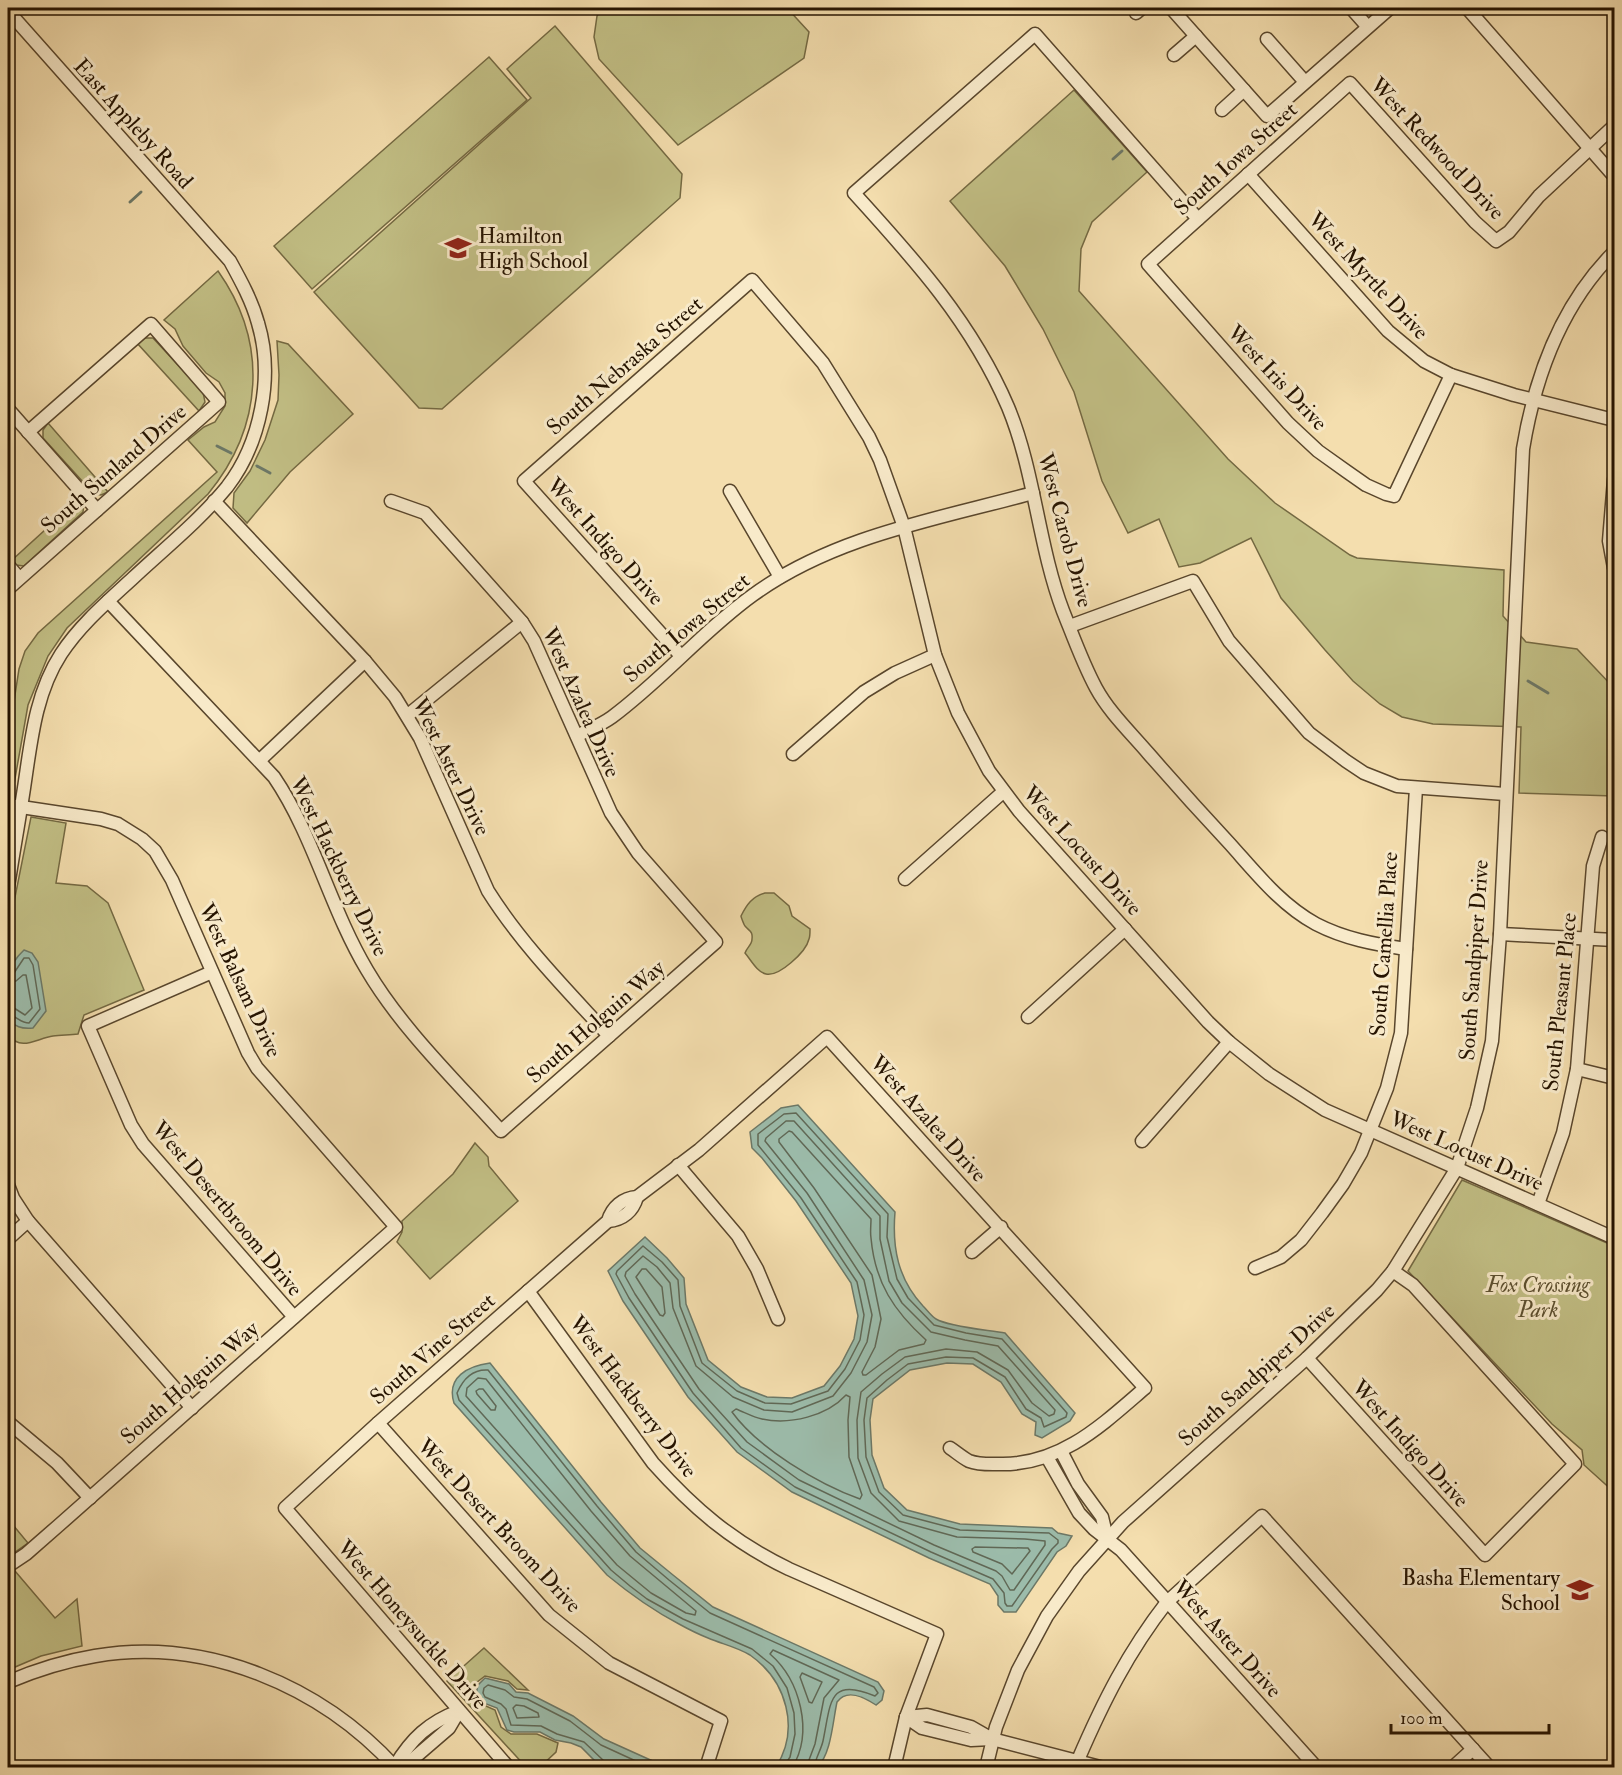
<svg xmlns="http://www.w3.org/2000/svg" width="1622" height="1775" font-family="'IM FELL Double Pica',serif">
<rect width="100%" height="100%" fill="#f4deae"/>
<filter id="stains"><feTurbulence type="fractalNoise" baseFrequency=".00333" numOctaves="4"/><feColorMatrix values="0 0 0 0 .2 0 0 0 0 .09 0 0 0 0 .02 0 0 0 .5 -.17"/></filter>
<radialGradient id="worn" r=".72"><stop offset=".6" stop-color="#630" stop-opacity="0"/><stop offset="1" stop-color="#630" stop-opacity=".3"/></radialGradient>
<g fill="#c2bf85" stroke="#746942" stroke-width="1.5">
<polygon points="602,8 787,8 809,32 804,58 678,145 599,59 594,37 597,16"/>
<polygon points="555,26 682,174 680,198 442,409 419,408 314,292 531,98 507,69"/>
<polygon points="489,57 527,100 312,289 274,246"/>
<polygon points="1074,90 1147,172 1092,222 1081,249 1079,291 1228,459 1275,503 1350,555 1357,558 1504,570 1503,616 1526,642 1577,649 1614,688 1614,796 1519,793 1521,727 1433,724 1402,717 1380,704 1353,681 1325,650 1281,598 1251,538 1200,563 1179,567 1159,519 1128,533 1102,481 1074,392 1043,329 1005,266 950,201"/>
<path d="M218,271C269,343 263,427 208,494L67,628L48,656L28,705L13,790L8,795V740L19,669L25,651L38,633L217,472L188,440L204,427L215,422L225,406V393L219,382L206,373L183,346L175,329L164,320Z"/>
<polygon points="144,338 153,338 203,392 205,402 199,411 137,343"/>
<polygon points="277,341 288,344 353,414 290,472 247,523 233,508 234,493 250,471 265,440 278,400 279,375"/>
<polygon points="48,423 108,492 101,495 94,494 43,438 43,430"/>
<polygon points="79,499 84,504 83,512 24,566 16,565 11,561"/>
<path d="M31,817L66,823L56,883L87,886L108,903L144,990L84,1015L78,1034C70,1035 61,1035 53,1036C37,1038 22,1052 8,1035V932Z"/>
<path d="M765,893H774L789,906L792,916L810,929C810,932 810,937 809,939C806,952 779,977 766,974C757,972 751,960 745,953C747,947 752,945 752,939C753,931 749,931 745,926C744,925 741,917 741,916C747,904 752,897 765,893Z"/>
<polygon points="475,1143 488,1157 489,1166 518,1201 430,1279 397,1242 402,1232 402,1221 453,1174"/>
<polygon points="1462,1180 1614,1246 1614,1492 1584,1465 1582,1450 1552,1424 1408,1271"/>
<polygon points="8,1519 28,1543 8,1557"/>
<polygon points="15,1571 55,1618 77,1599 82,1646 41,1656 8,1670 8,1574"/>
<polygon points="484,1648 528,1690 517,1689 508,1681 485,1676 476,1683 474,1695 479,1703 495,1710 501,1727 511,1734 537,1734 558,1743 556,1752 540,1767 526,1767 447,1681"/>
</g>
<g fill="#9cbcab" stroke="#6c7867" stroke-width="1.5">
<path d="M24,950L32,953L38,962L46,1011L33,1028C21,1029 15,1027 8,1018C7,991 2,970 24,950Z"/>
<path d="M798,1105L895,1212C892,1248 898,1279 923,1306C927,1310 932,1317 936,1319C949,1327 989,1330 1005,1333L1075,1413L1070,1421L1042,1438L1035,1435L1036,1422L1022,1414L1001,1382L973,1364L947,1363L910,1370L873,1399L870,1420L872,1455L884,1488L907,1510L960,1524L1052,1528L1058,1533L1072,1536L1066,1546L1057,1552L1016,1612H1004L998,1605V1596L990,1584L929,1558L792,1492L737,1452L688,1397L623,1301L608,1271L645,1237L667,1258L684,1278L686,1304L708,1360L741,1387L767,1397L792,1398L824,1386L840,1366L854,1339L858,1316L851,1283L796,1201L762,1158L752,1148L750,1132L781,1108Z"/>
<path d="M490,1363L601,1502L640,1548L673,1575L713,1607L878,1682L884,1691L882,1700L876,1705C864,1697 847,1688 837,1702C833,1720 831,1756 817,1767H776C800,1729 787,1681 750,1655C737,1647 722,1644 708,1638C698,1634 688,1629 679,1624C652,1610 630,1594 607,1575L454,1403C446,1377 468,1366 490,1363Z"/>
<polygon points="485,1678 509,1684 516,1692 528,1693 573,1716 604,1739 666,1767 605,1767 598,1764 581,1747 571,1743 555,1740 540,1732 514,1732 507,1730 497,1708 481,1702 476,1694 478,1685"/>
</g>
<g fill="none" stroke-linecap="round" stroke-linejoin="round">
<g stroke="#606856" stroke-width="1.5">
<path d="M8,975L14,973L24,958H29L33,965L40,1009L29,1023C20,1023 16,1015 8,1015"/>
<polyline points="8,982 16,981 23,975 26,975 32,1008 25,1015 14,1008 8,1007"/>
<polygon points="796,1113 888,1214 887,1237 897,1279 908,1298 934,1325 966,1333 1002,1339 1067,1413 1066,1417 1044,1427 1041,1418 1026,1409 1005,1377 973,1358 946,1357 908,1364 887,1380 867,1398 864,1420 866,1457 879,1492 903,1515 960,1530 1049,1533 1058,1540 1058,1543 1052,1549 1012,1606 1007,1606 1005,1603 1004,1593 993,1579 931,1552 795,1487 741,1448 693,1393 629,1298 616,1274 617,1271 643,1246 662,1262 678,1280 680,1306 702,1363 737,1391 765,1403 791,1404 828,1391 845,1369 860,1340 864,1315 857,1282 801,1198 758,1145 758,1134 784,1114"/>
<polygon points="786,1121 794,1121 880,1216 880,1239 889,1281 902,1303 931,1332 965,1340 998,1346 1055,1410 1054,1414 1049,1416 1032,1403 1008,1370 977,1352 946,1349 905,1357 882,1374 861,1392 857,1420 858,1458 871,1493 899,1521 957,1537 1025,1539 1045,1541 1045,1545 1014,1590 1010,1590 1002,1576 996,1571 934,1545 799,1480 747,1442 699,1389 635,1294 625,1276 626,1272 643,1256 657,1267 670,1283 673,1308 696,1366 733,1397 764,1410 792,1412 833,1396 851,1373 867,1342 872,1315 864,1280 807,1193 765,1141 766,1138"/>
<path d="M789,1131L792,1132L871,1219C871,1226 870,1232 871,1238C875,1283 894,1311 926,1340L924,1344L899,1350L866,1375H863L862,1372L875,1347L881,1319L872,1275L814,1188L779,1142V1139Z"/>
<polygon points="642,1269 646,1269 662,1287 665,1313 663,1316 660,1315 636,1277"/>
<polygon points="478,1378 486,1379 591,1511 630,1556 696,1611 695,1615 686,1613 651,1593 617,1565 466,1396 467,1388"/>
<polygon points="479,1389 483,1389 496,1406 495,1410 491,1410 477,1394 476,1391"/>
<path d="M846,1395L850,1397L848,1420L849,1457L862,1495L860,1499C818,1484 758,1448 732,1412L736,1409C744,1412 753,1417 762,1419C790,1425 827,1416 846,1395Z"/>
<polygon points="975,1547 1024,1548 1028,1548 1030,1551 1012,1574 1002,1564 973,1552 972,1549"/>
<polygon points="802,1673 822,1682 812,1703 809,1702 800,1677"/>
<polygon points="516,1705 524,1706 538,1713 539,1717 517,1718 513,1708"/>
<polyline points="606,1768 604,1761 584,1742 557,1734 541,1726 511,1725 506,1709 501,1704 485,1697 483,1693 484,1688 488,1685 505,1690 514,1697 527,1699 570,1721 601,1745 651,1768"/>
<path d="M783,1768L790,1757L795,1734L794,1713L787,1688L773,1666L752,1649L683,1619L647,1599L630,1586L611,1570L459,1400L457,1393C463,1379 473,1369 488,1370L597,1506L636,1552L669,1580L710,1613L874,1687L878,1693L875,1696C828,1676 831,1703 823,1741C821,1750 815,1759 814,1768"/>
<path d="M792,1768C814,1732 800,1680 770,1654L773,1650L839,1680L824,1698L815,1744L806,1768"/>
</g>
<g stroke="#6c7867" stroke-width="3">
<polyline points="1113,159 1122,151"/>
<polyline points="130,202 141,192"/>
<polyline points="217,446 231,453"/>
<polyline points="257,466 270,473"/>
<polyline points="1528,681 1548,693"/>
</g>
<g stroke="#59462c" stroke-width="15">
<g id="minor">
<polyline points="1171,8 1267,116 1390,8"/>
<polyline points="1351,8 1367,26"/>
<polyline points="1467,8 1614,176"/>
<path d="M8,11L230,261C241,281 252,301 258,323C274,376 261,443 227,487C199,521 164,549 133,578C107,602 80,625 61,654C35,694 31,742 24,788C19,821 13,854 8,887"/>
<polyline points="1136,13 1142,8"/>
<polyline points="1267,39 1305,82"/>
<polyline points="1174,55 1196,36"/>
<polyline points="1222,110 1244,90"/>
<polyline points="1248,174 1388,331 1424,361 1451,375 1514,395 1614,420"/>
<path d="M1198,219L1035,34L854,193C915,260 972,323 1008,407C1035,472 1038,545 1063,611C1073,636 1083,664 1096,688C1109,712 1130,732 1148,753C1175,784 1202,814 1230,844C1256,873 1281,905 1316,924C1345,939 1374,944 1406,949"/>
<polyline points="1451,375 1394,496 1386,494 1366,485 1346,471 1318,451 1288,423 1148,264 1350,83 1475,222 1496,241 1509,232 1539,196 1614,126"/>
<polyline points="8,409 97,510"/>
<polyline points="1614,480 1609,541 1614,568"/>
<polyline points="730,491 780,577"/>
<path d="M214,501L365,661L395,697L420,738L488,891C522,945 567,990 609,1036"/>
<polyline points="8,565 19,578"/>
<polyline points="8,589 219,402 151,324 28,432"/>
<path d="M108,601L274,777C314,836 330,908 367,970C401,1028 456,1081 501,1131L716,942L638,853L611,813L534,641L522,622L425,513L391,501"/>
<polyline points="1070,626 1193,581 1229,641 1255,671 1309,733 1346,761 1364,773 1397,786 1505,794"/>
<polyline points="681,656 524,481 752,280 823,363 869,437 880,460 904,527 935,655 958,713 989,771 1019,811 1208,1022 1229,1042 1269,1074 1325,1110 1614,1238"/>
<polyline points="408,715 522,622"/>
<path d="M577,736C588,730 601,725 612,717C662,680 703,631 753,595C834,536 938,519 1033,493"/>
<polyline points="793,754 864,692 895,673 935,655"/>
<polyline points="260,760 365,661"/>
<polyline points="8,805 101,819 118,824 142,839 155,851 172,880 248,1053 257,1068 396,1227 58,1526 26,1554 8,1566"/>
<polyline points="905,879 1003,792"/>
<polyline points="1500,934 1614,940"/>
<polyline points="212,972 88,1026 131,1125 143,1144 294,1317"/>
<polyline points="1028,1017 1125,929"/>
<polyline points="1577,1069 1614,1078"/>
<polyline points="1142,1141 1229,1042"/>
<polyline points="678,1165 738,1236 757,1269 778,1319"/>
<polyline points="8,1185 13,1198 28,1221 192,1408"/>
<polyline points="1538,1204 1563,1133 1577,1069 1593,866 1602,837"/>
<path d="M608,1221C623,1220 633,1211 637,1197"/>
<polyline points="8,1239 28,1221"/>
<polyline points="972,1252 1001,1227"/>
<polyline points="1255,1268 1281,1257 1301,1240 1322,1213 1343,1184 1361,1153 1387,1088 1401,1033 1416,788"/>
<path d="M528,1291L653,1463C694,1509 733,1542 789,1569L937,1634L906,1717L894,1768"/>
<polyline points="1307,1358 1485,1555 1575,1464 1413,1285 1393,1271"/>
<polyline points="8,1422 57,1463 90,1498"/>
<polyline points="378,1423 549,1615 609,1663 721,1721 706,1768"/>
<polyline points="1061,1451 1078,1484 1102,1517 1107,1538"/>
<polyline points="1047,1457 1079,1513 1094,1529 1121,1550 1317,1768"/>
<path d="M8,1682C36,1670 65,1661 95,1656C207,1637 321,1686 396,1768"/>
<polyline points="906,1717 927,1715 971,1727 992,1739 1104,1768"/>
<polyline points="906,1717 922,1728 971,1740 991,1739"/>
<path d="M395,1766C411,1739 429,1722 459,1711"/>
<polyline points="395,1766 413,1759 449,1728 459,1711"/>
<path d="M509,1768L285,1508L378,1423L608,1221C612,1207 623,1198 637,1197L699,1150L827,1037L1145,1388C1103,1424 1061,1465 1001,1464C991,1464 979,1465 969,1461C963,1458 956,1452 950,1448"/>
<path d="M986,1768L996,1727L1018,1670L1047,1616L1079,1571L1123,1522L1307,1358L1377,1290L1393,1271L1457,1168L1477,1108L1492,1041L1500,934L1523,449C1535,376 1561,305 1614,252"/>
<path d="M1076,1768L1078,1760C1103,1702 1128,1652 1167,1602L1262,1516L1490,1768"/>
<polyline points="1452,1768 1473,1749"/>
</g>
</g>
<use href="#minor" stroke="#f8eaca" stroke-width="12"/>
</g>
<defs>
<g id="school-bare" transform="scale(2.07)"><path d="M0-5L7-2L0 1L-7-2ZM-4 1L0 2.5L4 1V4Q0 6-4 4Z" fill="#8f2418" stroke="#f8eaca" stroke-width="2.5" paint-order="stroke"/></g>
</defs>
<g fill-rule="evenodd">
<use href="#school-bare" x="458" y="248"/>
<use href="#school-bare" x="1580" y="1590"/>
</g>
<g text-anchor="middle" stroke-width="6" stroke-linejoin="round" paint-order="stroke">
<g font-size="22" fill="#251300" stroke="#f8eaca">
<text transform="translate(134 123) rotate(48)" y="8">East Appleby Road</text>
<text transform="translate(1438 148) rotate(47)" y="8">West Redwood Drive</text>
<text transform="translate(1235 158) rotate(-42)" y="8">South Iowa Street</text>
<text transform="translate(1369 275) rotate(47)" y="8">West Myrtle Drive</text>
<text transform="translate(624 365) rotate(-41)" y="8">South Nebraska Street</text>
<text transform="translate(1278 377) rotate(47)" y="8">West Iris Drive</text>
<text transform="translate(113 468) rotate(-41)" y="8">South Sunland Drive</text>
<text transform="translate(1066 530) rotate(75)" y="8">West Carob Drive</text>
<text transform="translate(606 541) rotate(48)" y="8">West Indigo Drive</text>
<text transform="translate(686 627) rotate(-40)" y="8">South Iowa Street</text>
<text transform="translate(582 702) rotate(66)" y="8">West Azalea Drive</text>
<text transform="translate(452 766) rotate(64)" y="8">West Aster Drive</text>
<text transform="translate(1083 850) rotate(48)" y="8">West Locust Drive</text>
<text transform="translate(340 866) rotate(64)" y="8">West Hackberry Drive</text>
<text transform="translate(1383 944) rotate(-86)" y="8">South Camellia Place</text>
<text transform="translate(1473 960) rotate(-86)" y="8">South Sandpiper Drive</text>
<text transform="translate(241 980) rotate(65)" y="8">West Balsam Drive</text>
<text transform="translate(1559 1002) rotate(-84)" y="8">South Pleasant Place</text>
<text transform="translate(595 1021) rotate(-41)" y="8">South Holguin Way</text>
<text transform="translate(929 1118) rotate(48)" y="8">West Azalea Drive</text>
<text transform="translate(1467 1150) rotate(24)" y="8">West Locust Drive</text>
<text transform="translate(228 1208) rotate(50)" y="8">West Desertbroom Drive</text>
<text transform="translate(432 1348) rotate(-41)" y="8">South Vine Street</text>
<text transform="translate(1256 1374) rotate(-42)" y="8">South Sandpiper Drive</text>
<text transform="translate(189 1382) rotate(-41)" y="8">South Holguin Way</text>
<text transform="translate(634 1396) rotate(53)" y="8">West Hackberry Drive</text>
<text transform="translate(1411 1443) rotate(48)" y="8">West Indigo Drive</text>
<text transform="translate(500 1525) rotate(47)" y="8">West Desert Broom Drive</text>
<text transform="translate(413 1624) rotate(49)" y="8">West Honeysuckle Drive</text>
<text transform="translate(1228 1638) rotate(48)" y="8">West Aster Drive</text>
</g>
<g font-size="22" fill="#251300" stroke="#f8eaca" text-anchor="start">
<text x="478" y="243">Hamilton<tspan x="478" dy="25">High School</tspan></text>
<text x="1560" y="1585" text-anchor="end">Basha Elementary<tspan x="1560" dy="25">School</tspan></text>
</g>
<g font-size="22" font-style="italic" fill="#5c4f2f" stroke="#f8eaca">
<text x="1538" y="1292">Fox Crossing<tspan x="1538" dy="25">Park</tspan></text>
</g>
</g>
<rect width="1622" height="1775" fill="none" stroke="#f4deae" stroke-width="30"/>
<rect x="9" y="9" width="1604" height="1757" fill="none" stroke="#251300" stroke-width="3"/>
<rect x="15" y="15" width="1592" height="1745" fill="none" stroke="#251300" stroke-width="1.5"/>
<path d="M1391 1724v9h158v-9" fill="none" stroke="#251300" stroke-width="3"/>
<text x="1400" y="1724" font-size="18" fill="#251300" stroke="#f8eaca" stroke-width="4.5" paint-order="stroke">100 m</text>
<rect width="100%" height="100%" filter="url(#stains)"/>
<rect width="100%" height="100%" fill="url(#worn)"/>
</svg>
